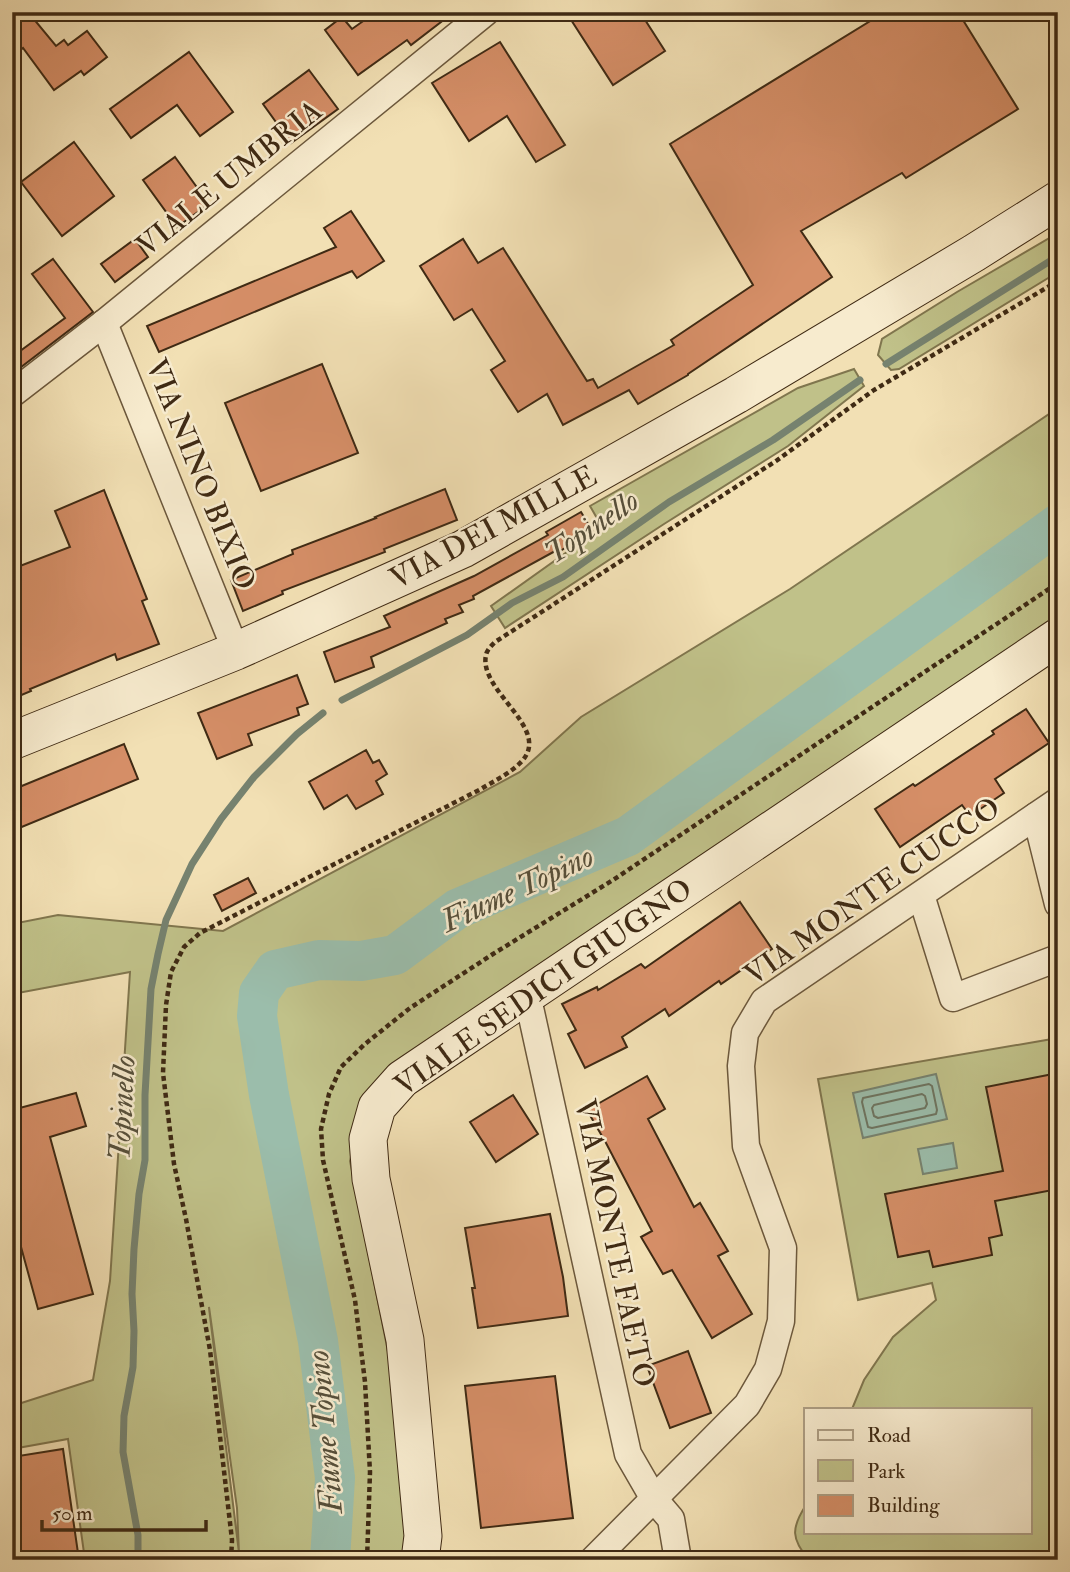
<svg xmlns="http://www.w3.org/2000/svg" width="1070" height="1572" font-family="'IM FELL Double Pica',serif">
<rect width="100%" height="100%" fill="#f2e0b4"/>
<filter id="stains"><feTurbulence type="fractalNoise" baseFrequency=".00286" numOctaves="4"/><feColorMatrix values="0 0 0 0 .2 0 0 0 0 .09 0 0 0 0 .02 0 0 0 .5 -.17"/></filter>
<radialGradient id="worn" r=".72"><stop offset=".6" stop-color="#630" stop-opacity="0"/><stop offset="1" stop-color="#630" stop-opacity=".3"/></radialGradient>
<g fill="#c0c189" stroke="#80764e" stroke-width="2" fill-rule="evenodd">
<polygon points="1058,233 1058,272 899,369 891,370 878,355 882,339 957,292"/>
<polygon points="854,369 864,386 788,446 664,524 505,628 491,606 602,527 590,506 798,388"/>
<path d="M1058,408V619L366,1097L350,1161L402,1422L406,1560H85L68,1439L12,1449V1406L93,1380L110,1281L130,972L18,993L12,990V924L58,915L223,931L520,772L581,717L790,589ZM209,1307L237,1508L239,1553L209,1308Z"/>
<path d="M1058,1038V1560H809C791,1539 791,1528 806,1505V1532H1030V1409H852L864,1380L893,1337L936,1300L932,1283L858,1300L818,1079Z"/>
</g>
<g fill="#9bbdab" stroke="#76826f" stroke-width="2">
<polygon points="936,1074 947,1119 863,1138 853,1093"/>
<polygon points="953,1143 957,1168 923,1174 918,1149"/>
</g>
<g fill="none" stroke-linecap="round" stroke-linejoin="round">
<g stroke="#6d7460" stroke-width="2">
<polygon points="929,1084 932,1086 937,1110 936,1114 872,1128 868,1127 862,1102 863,1098"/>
<polygon points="922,1094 925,1096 927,1104 925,1108 878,1118 874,1116 872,1108 874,1105"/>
</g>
<g stroke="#76826f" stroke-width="7">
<polyline points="886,364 1058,256"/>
<polyline points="342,700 467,635 512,603 563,577 669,502 773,440 860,380"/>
<polyline points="138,1560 138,1535 123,1452 124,1416 133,1367 134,1331 132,1294 134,1249 139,1194 145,1160 145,1095 151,989 158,954 166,920 192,864 221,819 254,777 297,734 323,713"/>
</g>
<polyline stroke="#9bbdab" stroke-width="40" points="330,1560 335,1478 318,1341 269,1095 257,1016 259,993 275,970 319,960 361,961 395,955 457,909 628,836 1058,524"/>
</g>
<g fill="#d58e67" stroke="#3f2a14" stroke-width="2">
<polygon points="12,12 28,12 56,46 64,40 68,45 87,31 107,57 84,75 81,71 54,90 23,48 12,57"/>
<polygon points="376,12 454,12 411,45 407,40 358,75 325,30 342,17 352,29"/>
<polygon points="566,12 640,12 665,51 613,85"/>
<polygon points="885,12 958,12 1018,109 906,178 902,173 801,231 832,277 688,374 688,375 638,404 629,390 563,425 547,394 518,412 491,370 505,361 472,309 454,320 420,266 463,239 478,263 503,248 587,381 593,379 598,388 674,345 671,340 753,285 670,144"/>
<polygon points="500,42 565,145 536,162 507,116 469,141 432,83"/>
<polygon points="189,52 233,112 200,136 177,105 131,138 110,109"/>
<polygon points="309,70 338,109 291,143 263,104"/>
<polygon points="74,142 114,196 62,236 21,182"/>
<polygon points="175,157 209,204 177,227 143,180"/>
<polygon points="351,211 384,261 357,278 352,271 159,352 147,326 336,247 324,228"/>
<polygon points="135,239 148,257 115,282 101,264"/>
<polygon points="53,259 93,312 12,374 12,357 65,318 32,274"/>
<polygon points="322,364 358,453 261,491 225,403"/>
<polygon points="445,489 457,520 384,549 385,552 282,591 283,594 243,611 231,580 293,554 292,550 376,518 375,517"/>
<polygon points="104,490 147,599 142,601 159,644 117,660 115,654 30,689 31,691 12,699 12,569 70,547 55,511"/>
<polygon points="581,512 593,532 558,552 557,550 473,596 474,599 459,605 463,612 445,619 447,623 371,657 374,667 335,682 324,652 390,627 384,616 474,576 548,535 546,532"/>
<polygon points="297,675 308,704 297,708 299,715 248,734 252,745 217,759 198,713"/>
<polygon points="1026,709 1049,743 995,779 1004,793 970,816 962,805 900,847 875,809 913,784 915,786 994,734 992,731"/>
<polygon points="124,744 138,779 12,831 12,790"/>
<polygon points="366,750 373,763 379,760 387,774 376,781 383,794 356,809 347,795 324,809 309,782"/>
<polygon points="248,878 256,893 222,911 214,895"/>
<polygon points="740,902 772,949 721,984 719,981 669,1016 665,1009 622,1037 627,1047 585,1068 568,1034 576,1030 562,1004 597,987 598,990 641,964 645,968"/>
<polygon points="1058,1073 1058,1189 995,1201 1002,1235 989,1238 992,1255 933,1267 929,1251 898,1257 885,1194 1003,1171 986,1087"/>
<polygon points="647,1076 665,1109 648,1119 694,1207 700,1203 728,1251 718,1256 752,1314 712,1338 672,1270 663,1274 641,1237 652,1231 606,1143 587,1110"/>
<polygon points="76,1093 86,1126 50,1137 93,1294 38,1309 12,1214 12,1110"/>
<polygon points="513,1095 538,1134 496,1162 470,1122"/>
<polygon points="550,1214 563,1277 568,1316 478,1328 472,1288 475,1288 465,1228"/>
<polygon points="688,1351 711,1413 670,1428 647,1366"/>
<polygon points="555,1376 573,1518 481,1528 465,1386"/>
<polygon points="63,1449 79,1560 12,1560 12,1457"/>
</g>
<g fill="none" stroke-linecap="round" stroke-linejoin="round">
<g stroke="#6c583c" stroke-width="29">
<g id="street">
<polyline points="104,323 236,651"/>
<polyline points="12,394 104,323 486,12"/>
<polyline points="1036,816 1058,904"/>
<polyline points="921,895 953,998 1058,958"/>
<polyline points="527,994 628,1454 654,1499 671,1519 678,1560"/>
<polyline points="593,1560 747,1405 768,1369 781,1321 783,1248 746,1146 741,1066 745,1033 764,1001 1058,801"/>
</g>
</g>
<g stroke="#3f2a14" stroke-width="39">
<g id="secondary">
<polyline points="12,741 236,651 463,549 736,395 974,253 1058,200"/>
<polyline points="420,1560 423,1536 405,1340 371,1179 368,1139 377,1107 402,1079 1058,637"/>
</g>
</g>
<g stroke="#3f2a14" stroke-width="4.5" stroke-dasharray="5 3.5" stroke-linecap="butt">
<path d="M231,1560L232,1540L210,1350L186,1219L174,1164L163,1073L166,1005L171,972L184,947L200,933L481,789C494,781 511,773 522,761C552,728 478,691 486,655C487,650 491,646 495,642L776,461L874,390L1058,281"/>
<polyline points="367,1560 370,1472 365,1382 355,1300 323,1160 321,1129 329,1094 341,1067 365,1044 410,1008 493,954 613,880 1058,583"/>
</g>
<use href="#street" stroke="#f7ebce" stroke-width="26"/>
<use href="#secondary" stroke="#f7ebce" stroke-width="37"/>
</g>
<g text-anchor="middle" stroke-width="5" stroke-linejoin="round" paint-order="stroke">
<g font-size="30" fill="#3f2a14" stroke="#f7ebce">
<text transform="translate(229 178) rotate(-39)" y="10">VIALE UMBRIA</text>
<text transform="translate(201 474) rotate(68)" y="10">VIA NINO BIXIO</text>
<text transform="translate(493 527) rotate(-28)" y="10">VIA DEI MILLE</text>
<text transform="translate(872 891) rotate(-35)" y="10">VIA MONTE CUCCO</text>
<text transform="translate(543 987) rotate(-35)" y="10">VIALE SEDICI GIUGNO</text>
<text transform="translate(615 1243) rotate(78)" y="10">VIA MONTE FAETO</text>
</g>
<g font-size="32" font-style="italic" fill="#564f3a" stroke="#f7ebce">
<text transform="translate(591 526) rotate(-34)" y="11">Topinello</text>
<text transform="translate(517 888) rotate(-25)" y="11">Fiume Topino</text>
<text transform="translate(121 1108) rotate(-87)" y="11">Topinello</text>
<text transform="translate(324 1432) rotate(-95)" y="11">Fiume Topino</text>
</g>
</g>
<rect width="1070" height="1572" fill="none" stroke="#f2e0b4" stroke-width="42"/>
<rect x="14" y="14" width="1042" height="1544" fill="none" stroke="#3f2a14" stroke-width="3.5"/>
<rect x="21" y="21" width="1028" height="1530" fill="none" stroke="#3f2a14" stroke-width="2"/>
<rect x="804" y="1408" width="228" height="126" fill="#f7ebce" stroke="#ad9e84" stroke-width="2"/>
<rect x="818" y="1430" width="35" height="10" fill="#f7ebce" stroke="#ad9e84" stroke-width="2"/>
<text x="867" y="1442" font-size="21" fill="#3f2a14">Road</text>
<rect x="818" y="1460" width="35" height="21" fill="#c0c189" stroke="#ad9e84" stroke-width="2"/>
<text x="867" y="1478" font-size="21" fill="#3f2a14">Park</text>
<rect x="818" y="1495" width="35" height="21" fill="#d58e67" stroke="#ad9e84" stroke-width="2"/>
<text x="867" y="1512" font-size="21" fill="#3f2a14">Building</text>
<path d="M42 1520v10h164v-10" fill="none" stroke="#3f2a14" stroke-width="3.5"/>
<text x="52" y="1520" font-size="21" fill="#3f2a14" stroke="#f7ebce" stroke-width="5" paint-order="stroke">50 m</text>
<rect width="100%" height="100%" filter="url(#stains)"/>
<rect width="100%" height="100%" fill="url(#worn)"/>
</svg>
